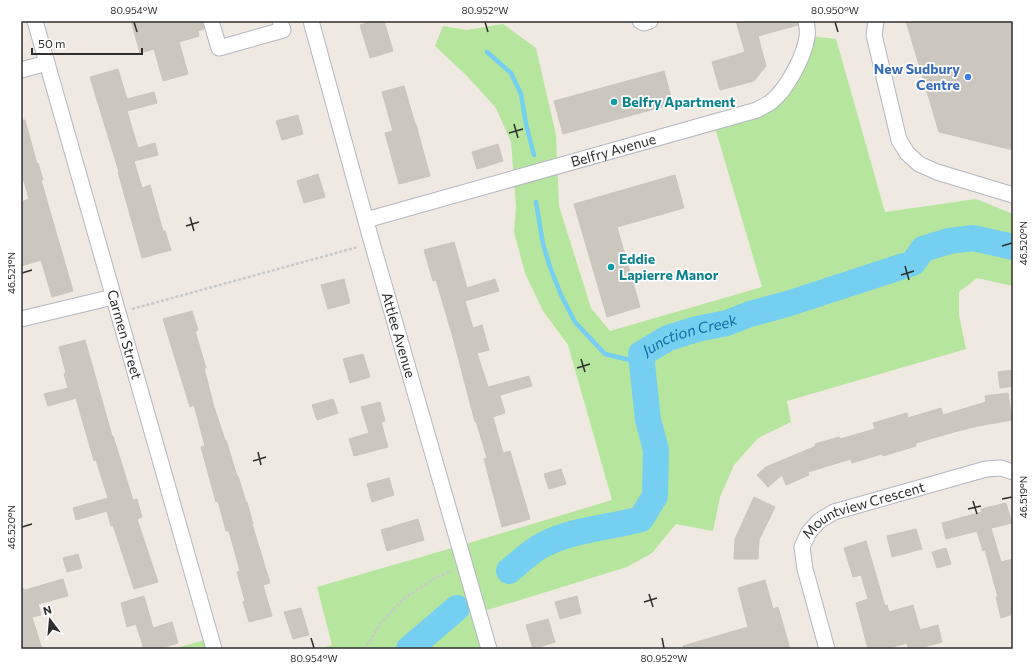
<svg xmlns="http://www.w3.org/2000/svg" width="1034" height="670" font-family="Commissioner,sans-serif">
<rect width="100%" height="100%" fill="#efe9e1"/>
<g fill="#b6e59e">
<polygon points="503,24 536,48 556,135 559,206 591,308 610,331 762,287 714,124 772,103 809,36 836,39 885,212 976,199 1013,214 1013,286 977,278 959,292 959,315 966,349 787,401 791,422 758,438 734,465 720,497 713,531 676,524 652,553 627,567 478,613 488,649 318,649 332,645 317,587 459,546 612,500 568,345 543,311 525,273 514,232 516,206 511,142 496,108 467,76 435,46 443,26 467,30"/>
<polygon points="209,639 213,649 173,649"/>
</g>
<g fill="none" stroke-linecap="round" stroke-linejoin="round">
<g stroke="#75cff0" stroke-width="4.5">
<polyline points="487,52 511,73 521,94 526,124 534,155"/>
<polyline points="536,202 543,244 550,267 561,295 575,322 605,354 642,363"/>
</g>
<g stroke="#75cff0" stroke-width="26">
<path id="s1" d="M509,571C519,563 532,550 543,545C573,529 609,528 641,519L655,496L656,450L648,420L641,354L668,338L697,329L727,323L750,314L787,304L913,263L923,249L949,241L973,238L1013,247"/>
<polyline points="409,649 457,608"/>
</g>
</g>
<g fill="#cbc7bf" stroke="#cbc5ba">
<polygon points="131,21 202,21 204,29 198,31 199,36 179,42 188,74 163,81 154,49 140,53"/>
<polygon points="374,21 384,21 393,51 370,58 360,25"/>
<polygon points="736,21 797,21 798,25 758,36 766,66 754,81 720,90 712,62 745,52"/>
<polygon points="906,21 1013,21 1013,150 939,132"/>
<polygon points="118,69 127,99 154,92 157,103 127,111 138,148 155,143 158,155 134,161 142,188 150,185 163,231 165,231 171,250 142,258 118,172 119,172 90,77"/>
<polygon points="664,71 673,104 563,134 554,101"/>
<polygon points="404,86 415,124 416,124 421,143 430,176 399,184 385,133 393,131 382,92"/>
<polygon points="298,115 303,134 282,140 276,121"/>
<polygon points="21,120 25,120 37,164 38,163 43,180 41,180 73,291 52,297 41,260 21,266 21,202 29,199 21,171"/>
<polygon points="498,144 503,161 477,169 472,152"/>
<polygon points="318,174 325,197 304,203 297,181"/>
<polygon points="675,175 684,208 617,227 640,307 607,317 574,204"/>
<polygon points="454,242 467,288 495,279 499,291 465,301 473,328 482,325 489,350 477,353 488,387 529,376 532,386 500,395 505,413 493,417 503,453 510,451 530,519 502,527 484,459 487,458 476,421 475,422 452,334 436,280 433,281 424,250"/>
<polygon points="344,279 350,303 328,309 321,285"/>
<polygon points="192,311 198,330 195,331 206,368 204,368 214,407 225,440 226,440 237,476 238,476 246,502 247,502 253,524 252,524 270,583 263,585 272,616 249,622 243,602 245,601 237,572 240,571 229,531 226,531 218,501 216,502 201,447 205,446 194,405 190,407 163,319"/>
<polygon points="85,340 112,436 113,436 133,500 137,499 142,517 137,519 158,582 134,589 113,525 111,526 107,511 76,520 73,508 108,498 96,460 94,461 76,398 48,406 44,394 68,388 64,374 66,373 59,347"/>
<polygon points="363,354 370,377 350,383 343,359"/>
<polygon points="1013,370 1013,386 1000,388 998,372"/>
<polygon points="1008,393 1012,420 978,426 954,432 916,443 916,446 883,456 882,454 852,463 851,459 808,472 809,475 786,485 782,475 768,487 757,475 766,467 816,446 815,444 839,437 840,439 875,429 873,423 907,413 908,418 941,408 943,415 986,402 985,396"/>
<polygon points="333,399 338,413 317,420 312,405"/>
<polygon points="380,402 385,421 381,422 388,447 354,456 349,439 369,433 361,407"/>
<polygon points="561,469 566,484 549,489 544,474"/>
<polygon points="389,478 394,495 372,502 367,484"/>
<polygon points="754,497 775,507 759,540 758,559 734,559 735,539"/>
<polygon points="1006,503 1012,523 991,528 1001,562 1013,559 1013,614 1001,618 996,597 998,597 985,550 983,551 977,531 946,539 942,523 982,512 981,509"/>
<polygon points="418,519 424,540 387,551 381,530"/>
<polygon points="916,529 922,549 892,557 887,536"/>
<polygon points="866,541 885,606 887,605 889,612 913,605 920,630 938,625 942,642 917,649 908,649 907,643 886,649 868,649 856,603 868,599 861,575 853,577 844,548"/>
<polygon points="946,548 951,564 937,568 932,552"/>
<polygon points="78,554 82,568 67,572 63,558"/>
<polygon points="63,579 68,596 38,604 41,615 32,617 42,649 21,649 21,589 24,589 25,590"/>
<polygon points="765,580 773,609 778,607 790,649 683,649 683,646 748,627 738,588"/>
<polygon points="144,596 153,628 172,622 178,643 159,649 144,649 136,624 127,627 121,603"/>
<polygon points="577,596 581,613 560,619 555,602"/>
<polygon points="301,608 309,635 293,639 284,612"/>
<polygon points="548,619 555,642 533,649 526,625"/>
</g>
<g fill="none" stroke-linecap="round" stroke-linejoin="round">
<g stroke="#b4b7c1" stroke-width="17">
<g id="minor">
<path id="s2" d="M35,21L214,649"/>
<polyline points="211,21 219,48 283,30 280,21"/>
<path id="s3" d="M311,21L372,243L489,649"/>
<polyline points="640,21 644,23 650,21"/>
<polyline points="876,21 874,35 899,140 907,153 919,164 937,172 1013,195"/>
<polyline points="21,70 47,63"/>
<path id="s4" d="M366,220L757,110C761,107 767,105 771,102C787,89 804,57 807,37C808,32 807,26 806,21"/>
<polyline points="21,319 113,297"/>
<path id="s5" d="M827,649L805,569L802,547L809,532L819,521L834,512L986,469L1001,468L1013,472"/>
</g>
</g>
<g stroke="#c9c9c9" stroke-width="2.5" stroke-dasharray="3 2" stroke-linecap="butt">
<polyline points="132,309 358,247"/>
<polyline points="363,649 367,646 380,624 402,600 435,578 452,571"/>
</g>
<use href="#minor" stroke="#fff" stroke-width="15"/>
</g>
<path fill="none" stroke="#2e2e2e" stroke-width="1.5" d="M134,22L137,32M485,22L488,32M835,22L838,32M514,124L518,138M509,133L523,129M190,217L194,231M186,226L199,222M1002,246L1012,243M905,266L909,280M22,273L32,270M901,275L914,271M581,359L585,372M577,368L590,364M258,452L261,465M253,461L266,457M1002,499L1012,497M973,501L977,514M968,509L981,506M22,527L32,524M649,594L653,607M644,602L657,598M311,638L314,648M662,638L664,648"/>
<circle fill="#3f7fe0" stroke="#fff" stroke-width="1.5" cx="968" cy="77" r="4"/>
<g fill="#0f9aa8" stroke="#fff" stroke-width="1.5">
<circle cx="614" cy="102" r="4"/>
<circle cx="611" cy="267" r="4"/>
</g>
<g text-anchor="middle" stroke-width="3.5" stroke-linejoin="round" paint-order="stroke">
<g font-size="14" font-weight="bold" fill="#366cbe" stroke="#fff" text-anchor="end">
<text x="960" y="74">New Sudbury<tspan x="960" dy="16">Centre</tspan></text>
</g>
<g font-size="14" font-weight="bold" fill="#0d838f" stroke="#fff" text-anchor="start">
<text x="622" y="107">Belfry Apartment</text>
<text x="619" y="264">Eddie<tspan x="619" dy="16">Lapierre Manor</tspan></text>
</g>
<g font-size="14" fill="#2e2e2e" stroke="#fff">
<text dy="5" stroke="none"><textPath href="#s4" startOffset="257">Belfry Avenue</textPath></text>
<text dy="5" stroke="none"><textPath href="#s2" startOffset="326">Carmen Street</textPath></text>
<text dy="5" stroke="none"><textPath href="#s3" startOffset="326">Attlee Avenue</textPath></text>
<text dy="5" stroke="none"><textPath href="#s5" startOffset="182">Mountview Crescent</textPath></text>
</g>
<g font-size="15" font-style="italic" fill="#0d6fa3" stroke="#fff">
<text dy="5" stroke="none"><textPath href="#s1" startOffset="368">Junction Creek</textPath></text>
</g>
</g>
<rect width="1034" height="670" fill="none" stroke="#ffffff" stroke-width="44"/>
<g transform="translate(50 620) rotate(344)" stroke="#ffffff" stroke-width="3" paint-order="stroke">
<path d="M0-3L7 15L0 10L-7 15Z" fill="#2e2e2e"/>
<text y="-6" font-size="11" font-weight="bold" text-anchor="middle" fill="#2e2e2e">N</text>
</g>
<path d="M32 48v6h110v-6" fill="none" stroke="#2e2e2e" stroke-width="2"/>
<text x="38" y="48" font-size="12" fill="#2e2e2e" stroke="#ffffff" stroke-width="3" paint-order="stroke">50 m</text>
<rect x="22" y="22" width="990" height="626" fill="none" stroke="#2e2e2e" stroke-width="1.5"/>
<g font-size="10" text-anchor="middle" fill="#2e2e2e">
<text x="134" y="14">80.954°W</text>
<text x="485" y="14">80.952°W</text>
<text x="835" y="14">80.950°W</text>
<text transform="translate(1023 243) rotate(-90)" y="4">46.520°N</text>
<text transform="translate(11 273) rotate(-90)" y="4">46.521°N</text>
<text transform="translate(1023 497) rotate(-90)" y="4">46.519°N</text>
<text transform="translate(11 527) rotate(-90)" y="4">46.520°N</text>
<text x="314" y="662">80.954°W</text>
<text x="664" y="662">80.952°W</text>
</g>
</svg>
